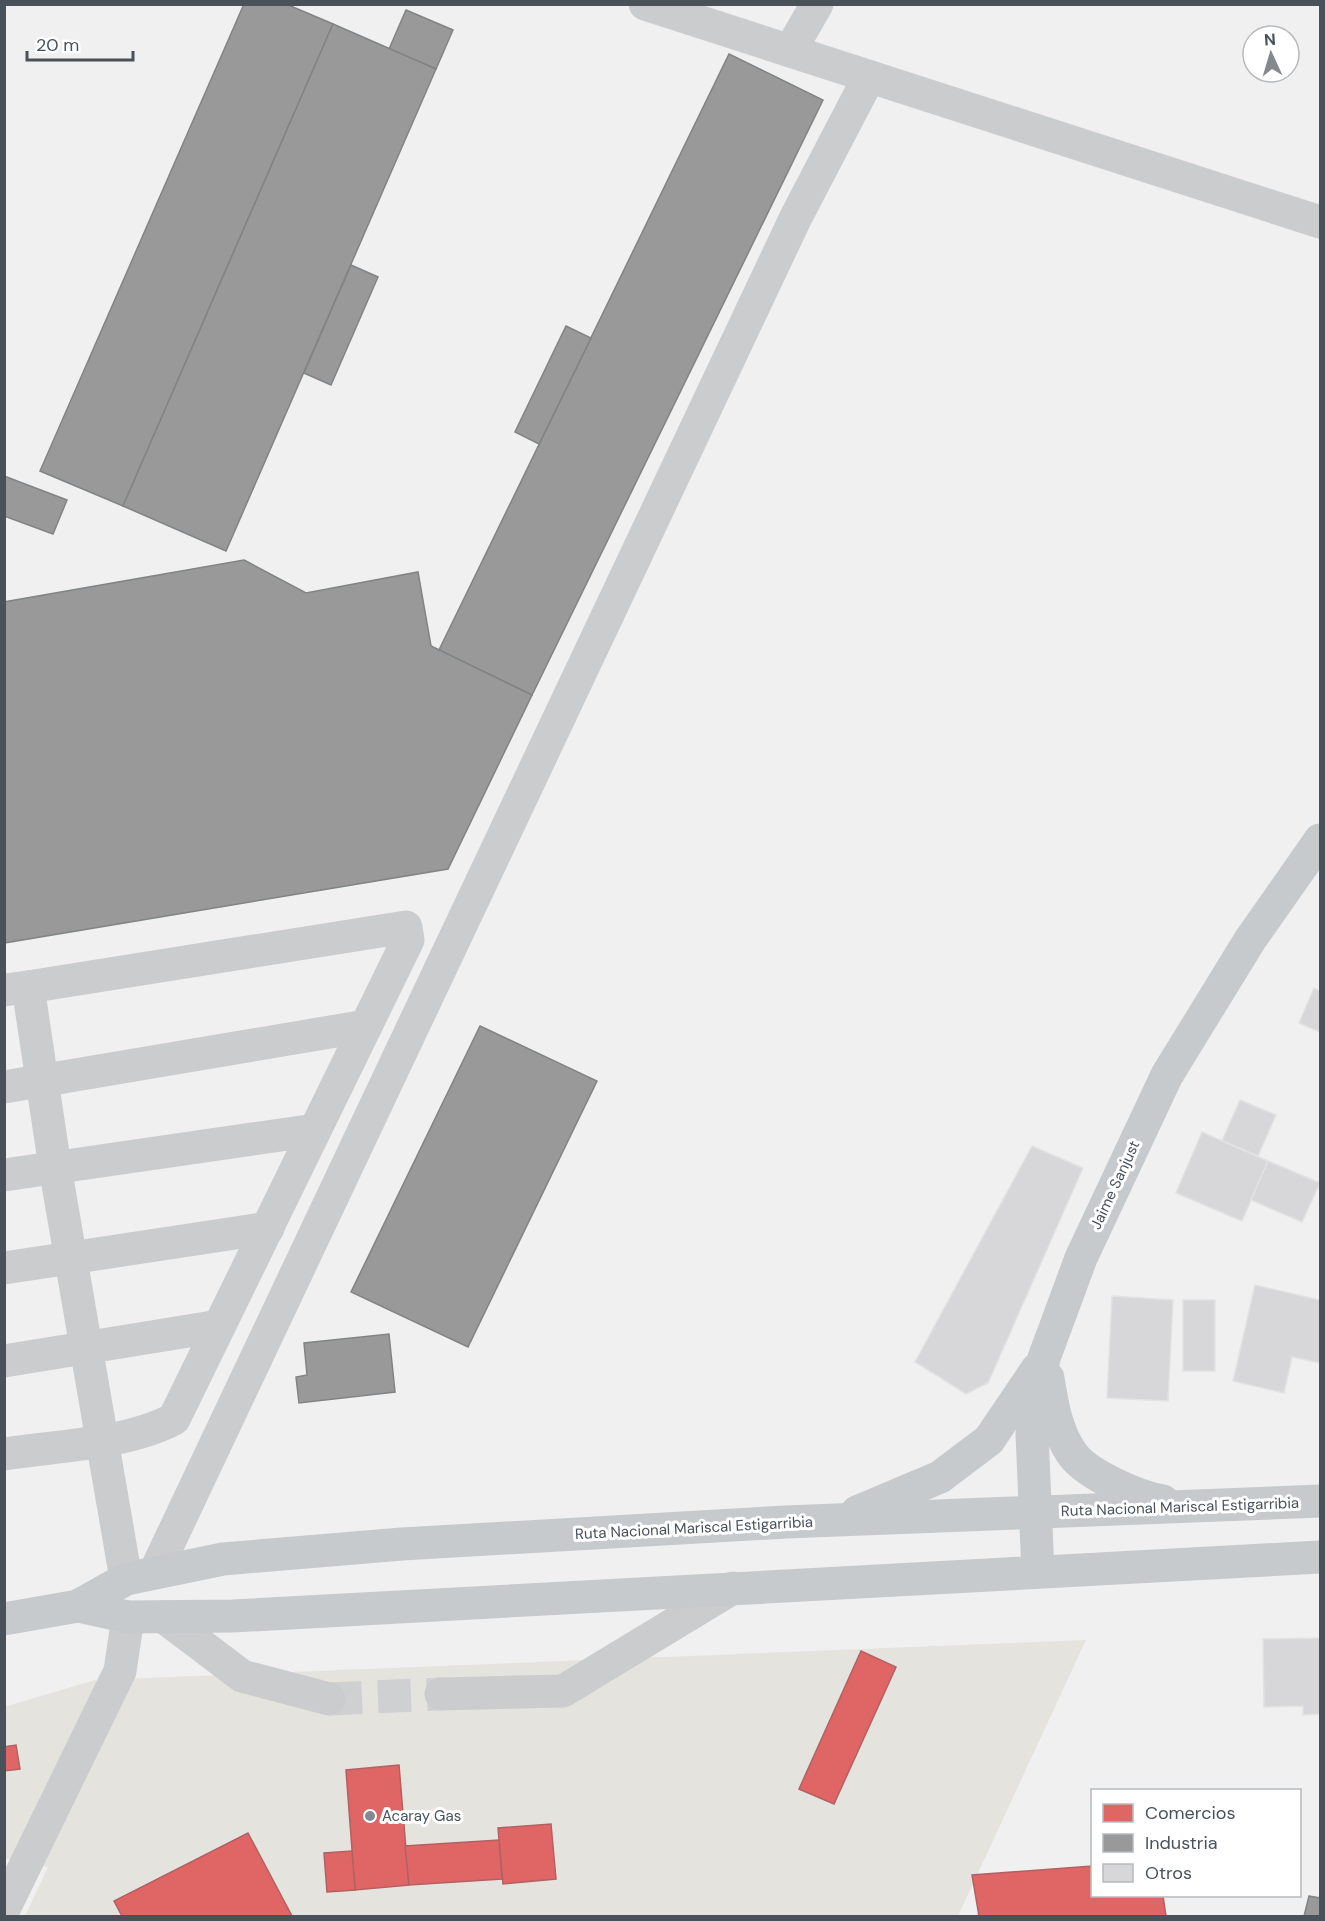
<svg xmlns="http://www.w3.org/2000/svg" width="1325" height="1921" font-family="'DM Sans',sans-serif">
<rect width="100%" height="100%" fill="#f1f0f0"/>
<polygon fill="#e5e3de" points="1086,1640 958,1916 25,1916 48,1867 5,1859 4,1707 95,1680"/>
<g fill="#e06666" stroke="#b36063" stroke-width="1.5">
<polygon points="861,1651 896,1667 834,1804 799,1789"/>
<polygon points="16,1745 20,1769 4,1771 4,1747"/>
<polygon points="399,1765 409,1885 355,1890 346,1770"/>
<polygon points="551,1824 556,1879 503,1884 498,1828"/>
<polygon points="248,1833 292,1916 122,1916 114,1901"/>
<polygon points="499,1840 502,1879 409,1885 405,1846"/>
<polygon points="352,1851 355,1890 327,1892 324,1853"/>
<polygon points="1092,1866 1092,1896 1163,1896 1166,1916 979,1916 972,1875"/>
</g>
<g fill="#999" stroke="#818486" stroke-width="1.5">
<polygon points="244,4 286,4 333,24 123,506 40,471"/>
<polygon points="406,10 453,30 436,69 389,49"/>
<polygon points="333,24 436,69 226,551 123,506"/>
<polygon points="729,54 823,100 532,695 439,650"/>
<polygon points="351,265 378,277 331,385 304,373"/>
<polygon points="566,326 591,338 539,444 515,432"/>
<polygon points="4,476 67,500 53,534 4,516"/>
<polygon points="244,560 306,593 418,572 431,646 532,695 448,869 4,943 4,602"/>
<polygon points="480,1026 597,1081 468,1347 351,1292"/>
<polygon points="389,1334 395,1392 299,1403 296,1377 307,1375 304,1343"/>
<polygon points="1309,1896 1320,1898 1320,1916 1304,1916"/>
</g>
<g fill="#d7d7d9" stroke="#e2e2e3" stroke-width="1.5">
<polygon points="1314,988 1320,991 1320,1032 1299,1023"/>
<polygon points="1240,1100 1276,1115 1258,1156 1222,1141"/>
<polygon points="1202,1132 1268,1161 1242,1221 1176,1193"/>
<polygon points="1032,1146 1083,1168 988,1383 966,1394 915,1362"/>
<polygon points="1268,1161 1320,1183 1302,1222 1251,1200"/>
<polygon points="1255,1285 1320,1300 1320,1363 1292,1357 1284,1393 1233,1381"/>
<polygon points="1112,1296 1173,1300 1168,1401 1107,1398"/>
<rect x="1183" y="1300" width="32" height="71"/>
<polygon points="1320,1638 1320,1714 1303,1715 1303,1706 1264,1707 1263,1639"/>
</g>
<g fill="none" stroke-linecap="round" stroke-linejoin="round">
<polyline stroke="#cfd0d2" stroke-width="33" stroke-dasharray="33 16" stroke-linecap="butt" points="329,1699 441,1694"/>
<g stroke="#cbccce" stroke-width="33">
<polyline points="645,4 1320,222"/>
<polyline points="790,51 817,4"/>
<polyline points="4,990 28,987 55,1167 126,1579"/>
<polyline points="4,1087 366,1026"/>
<polyline points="4,1175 315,1130"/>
<polyline points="4,1268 268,1228"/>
<polyline points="4,1361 219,1326"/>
<path d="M4,1454C56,1446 127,1444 174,1419L408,940L406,927L28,987"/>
<polyline points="155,1572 796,217 869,77"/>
<polyline points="164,1617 242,1676 329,1699"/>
<polyline points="441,1694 563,1691 733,1588"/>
<polyline points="4,1909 120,1671 128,1617"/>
</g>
<g stroke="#c6cacc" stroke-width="33">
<path d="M1048,1378C1052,1403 1056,1430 1071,1452C1084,1474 1139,1497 1163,1501"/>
<polyline points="857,1512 940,1477 989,1440 1037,1369"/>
<polyline points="1038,1572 1032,1434 1044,1358 1081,1258 1167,1075 1250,940 1320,840"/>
<polyline points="78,1606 128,1617 233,1616 1320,1557"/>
<polyline points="4,1619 78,1606 126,1579 223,1559 402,1544 786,1522 1320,1501"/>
</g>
</g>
<circle fill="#84898f" stroke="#fff" stroke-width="2" cx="370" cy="1816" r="6"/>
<g text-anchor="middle" stroke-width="6" stroke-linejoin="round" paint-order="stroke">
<g font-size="15" fill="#49525b" stroke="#fff">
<text transform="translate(1115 1185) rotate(-65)" y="5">Jaime Sanjust</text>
<text transform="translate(1180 1507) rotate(-2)" y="5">Ruta Nacional Mariscal Estigarribia</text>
<text transform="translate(694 1528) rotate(-3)" y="5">Ruta Nacional Mariscal Estigarribia</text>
</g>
<g font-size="15" fill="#49525b" stroke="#fff" text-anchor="start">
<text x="382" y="1821">Acaray Gas</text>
</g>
</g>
<rect width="1325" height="1921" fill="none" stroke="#49525b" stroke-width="12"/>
<rect x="1091" y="1789" width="210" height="108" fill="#ffffff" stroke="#b6babd" stroke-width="1.5"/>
<rect x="1103" y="1804" width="30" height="18" fill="#e06666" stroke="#b6babd" stroke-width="1.5"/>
<text x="1145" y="1819" font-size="18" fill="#49525b">Comercios</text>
<rect x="1103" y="1834" width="30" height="18" fill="#999999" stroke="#b6babd" stroke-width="1.5"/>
<text x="1145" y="1849" font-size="18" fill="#49525b">Industria</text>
<rect x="1103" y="1864" width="30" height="18" fill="#d7d7d9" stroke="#b6babd" stroke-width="1.5"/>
<text x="1145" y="1879" font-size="18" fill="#49525b">Otros</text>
<g transform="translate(1271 54) rotate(356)"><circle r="28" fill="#ffffff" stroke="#b6babd" stroke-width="1.5"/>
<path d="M0-4.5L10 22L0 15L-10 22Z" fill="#84898f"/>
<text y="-9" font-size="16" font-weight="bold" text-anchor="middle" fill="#49525b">N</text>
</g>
<path d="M27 51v9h106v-9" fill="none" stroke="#49525b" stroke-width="3"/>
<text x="36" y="51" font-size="18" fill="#49525b" stroke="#ffffff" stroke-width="4.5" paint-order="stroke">20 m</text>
</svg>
